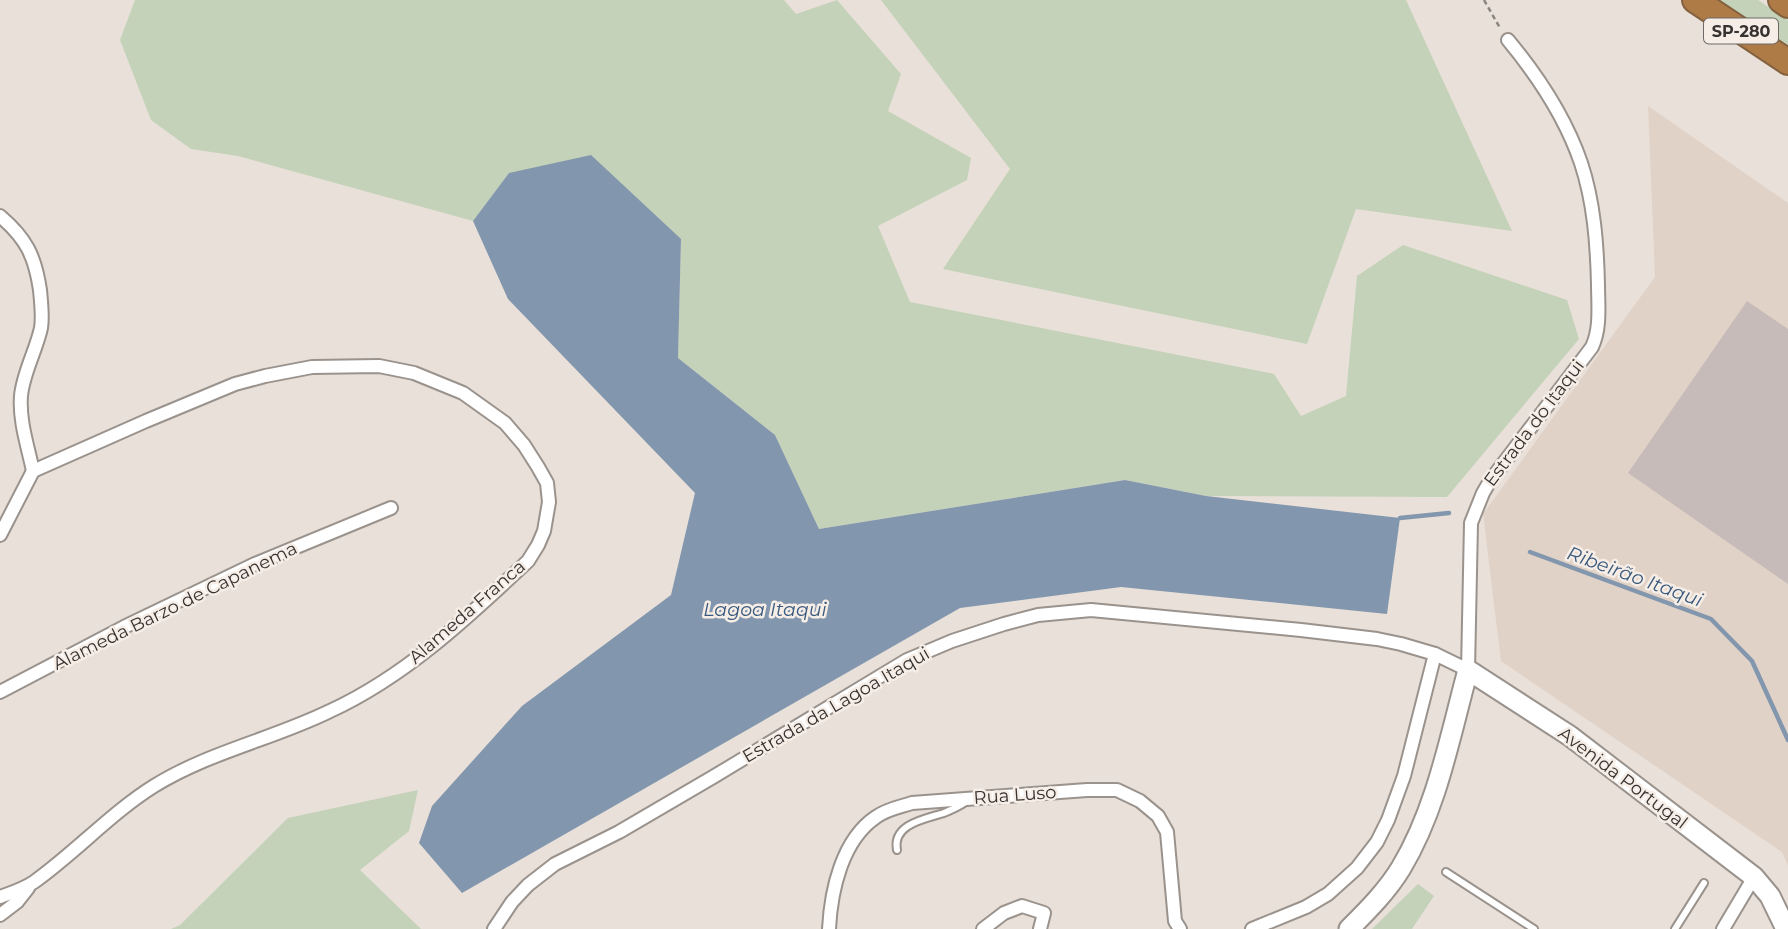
<svg xmlns="http://www.w3.org/2000/svg" width="1788" height="929" font-family="Montserrat,sans-serif">
<rect width="100%" height="100%" fill="#e9e0d9"/>
<polygon fill="#e1d2c7" points="1648,106 1788,203 1788,866 1782,852 1501,661 1483,514 1655,277"/>
<g fill="#c3d2b8">
<polygon points="135,0 784,0 796,14 837,0 901,74 888,111 971,158 967,180 878,226 910,302 1274,374 1301,416 1346,396 1357,276 1403,245 1567,300 1579,339 1447,497 1206,496 1125,480 819,529 775,435 678,358 681,239 509,173 473,221 238,156 191,149 151,120 120,40"/>
<polygon points="881,0 1406,0 1512,231 1356,209 1307,344 943,269 1010,169"/>
<polygon points="1718,0 1758,0 1788,20 1788,47"/>
<polygon points="418,790 409,831 360,870 421,929 171,929 180,925 288,818"/>
<polygon points="1418,884 1434,896 1412,929 1372,929"/>
</g>
<polygon fill="#8296ad" points="591,155 681,239 678,358 775,435 819,529 1125,480 1206,496 1400,518 1387,614 1121,587 960,608 462,893 419,843 432,806 522,706 671,595 695,493 508,299 473,221 509,173"/>
<g fill="none" stroke-linecap="round" stroke-linejoin="round">
<g stroke="#8296ad" stroke-width="4.5">
<polyline points="1400,518 1449,513"/>
<polyline points="1530,552 1711,619 1752,661 1788,740"/>
</g>
</g>
<polygon fill="#c7bbba" points="1747,301 1788,329 1788,584 1628,473"/>
<g fill="none" stroke-linecap="round" stroke-linejoin="round">
<g stroke="#9a928c" stroke-width="10">
<g id="lane">
<path d="M897,850C892,824 925,819 944,813C951,810 958,807 964,803"/>
<polyline points="1446,872 1534,929"/>
<polyline points="1675,929 1704,883"/>
</g>
</g>
<g stroke="#9a928c" stroke-width="16">
<g id="street">
<path d="M0,216C26,238 35,256 40,290C41,302 43,316 41,328C36,351 23,373 21,396C19,421 28,447 33,471"/>
<polyline points="0,535 33,471"/>
<polyline points="0,692 124,627 255,564 391,508"/>
<path d="M0,897C11,893 24,889 34,882C76,852 111,813 154,786C209,752 273,739 330,711C406,676 468,617 528,561L538,545L544,531L549,502L547,483L538,467L524,445L505,423L463,393L414,373L379,366L312,367L265,376L235,384L146,421L33,471"/>
<polyline points="0,915 17,902 28,888"/>
<path d="M494,929L512,902L528,885L555,864L619,832L713,777L907,660L952,641L1004,624L1038,615L1091,610L1301,630L1377,639L1401,644L1435,654L1468,670L1471,523L1483,493L1490,481L1592,347C1601,328 1598,305 1598,284C1597,244 1594,202 1581,163C1566,119 1537,75 1508,40"/>
<path d="M829,929C831,890 842,840 876,817C887,809 900,807 912,803L1087,790H1117L1140,801L1158,816L1167,832L1175,921L1180,929"/>
<polyline points="983,929 1004,913 1022,906 1044,913 1040,929"/>
<polyline points="1252,929 1306,907 1328,894 1357,868 1377,842 1388,820 1404,776 1435,654"/>
<polyline points="1723,929 1754,877"/>
</g>
</g>
<g stroke="#9a928c" stroke-width="23">
<path id="secondary" d="M1349,929C1368,910 1387,891 1401,868C1437,808 1450,736 1468,670L1570,736L1754,877L1770,896L1786,929"/>
</g>
<g stroke="#84613f" stroke-width="28">
<g id="highway">
<polyline points="1695,0 1788,62"/>
<polyline points="1781,0 1788,5"/>
</g>
</g>
<polyline stroke="#8b8580" stroke-width="2.5" stroke-dasharray="5 3.5" stroke-linecap="butt" points="1484,0 1500,28"/>
<use href="#lane" stroke="#fff" stroke-width="6"/>
<use href="#street" stroke="#fff" stroke-width="12"/>
<use href="#secondary" stroke="#fff" stroke-width="19"/>
<use href="#highway" stroke="#ae7b47" stroke-width="24"/>
</g>
<g text-anchor="middle" stroke-width="5" stroke-linejoin="round" paint-order="stroke">
<rect fill="#f6ede6" stroke="#6f6a67" stroke-width="2" x="1704" y="18.5" width="74" height="25" rx="5"/>
<g font-size="16" font-weight="bold" fill="#353230">
<text x="1741" y="37">SP-280</text>
</g>
<g font-size="18" fill="#353230" stroke="#f6ede6">
<text transform="translate(1534 423) rotate(-53)" y="6">Estrada do Itaqui</text>
<text transform="translate(175 606) rotate(-26)" y="6">Alameda Barzo de Capanema</text>
<text transform="translate(467 612) rotate(-41)" y="6">Alameda Franca</text>
<text transform="translate(836 705) rotate(-30)" y="6">Estrada da Lagoa Itaqui</text>
<text transform="translate(1623 778) rotate(37)" y="6">Avenida Portugal</text>
<text transform="translate(1015 795) rotate(-4)" y="6">Rua Luso</text>
</g>
<g font-size="19" font-style="italic" fill="#395a7e" stroke="#f6ede6">
<text transform="translate(1635 576) rotate(20)" y="7">Ribeirão Itaqui</text>
<text x="765" y="616">Lagoa Itaqui</text>
</g>
</g>
</svg>
